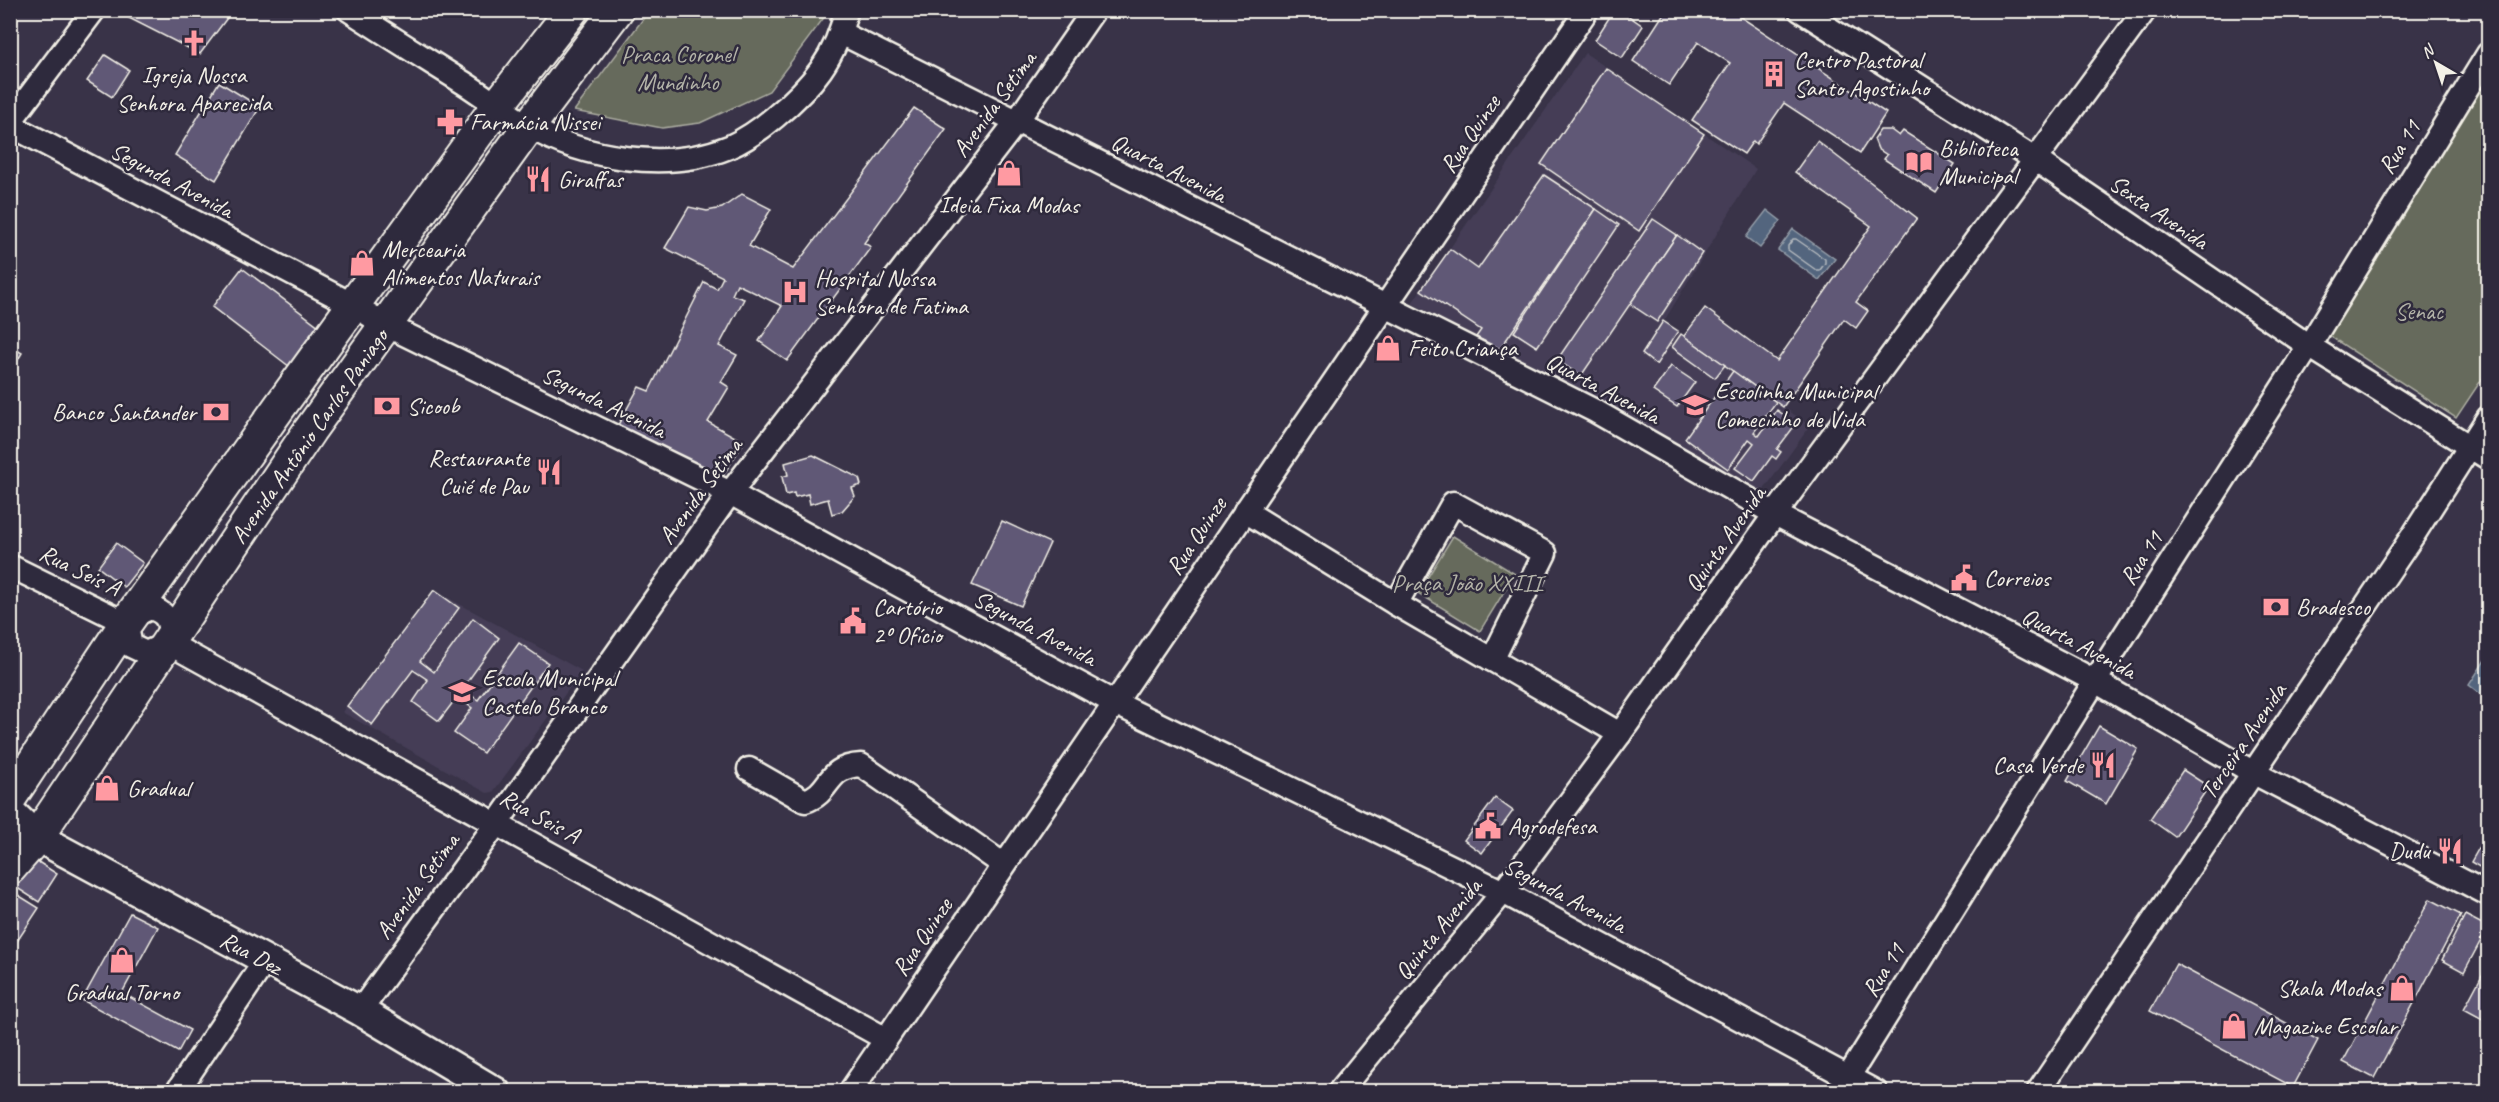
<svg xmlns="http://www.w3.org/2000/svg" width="2499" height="1102" font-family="Caveat,sans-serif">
<rect width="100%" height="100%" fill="#393348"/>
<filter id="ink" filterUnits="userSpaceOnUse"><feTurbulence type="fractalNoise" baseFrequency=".0167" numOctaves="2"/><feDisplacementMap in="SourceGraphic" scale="12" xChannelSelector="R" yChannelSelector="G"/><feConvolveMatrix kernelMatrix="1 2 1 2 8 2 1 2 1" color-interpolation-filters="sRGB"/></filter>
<g filter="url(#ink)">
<g fill="#453e56">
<polygon points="1585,53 1756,169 1664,321 1810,426 1763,491 1412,303"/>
<polygon points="434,590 582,671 493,792 487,793 342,712"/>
</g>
<g fill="#666a5c" stroke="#adaea2" stroke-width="1.5">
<polygon points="649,11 649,10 825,11 823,19 769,91 700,123 662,128 574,111"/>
<polygon points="2488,61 2488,370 2456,418 2325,333"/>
<polygon points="1453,536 1515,574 1480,631 1418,593"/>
</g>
<g fill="#53657e" stroke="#939da8" stroke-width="1.5">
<polygon points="1767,210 1781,221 1760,248 1746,237"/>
<polygon points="1793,229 1835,259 1819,280 1778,250"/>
<polygon points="2487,657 2488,685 2482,695 2469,685"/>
</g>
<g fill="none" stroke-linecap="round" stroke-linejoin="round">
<polygon stroke="#b4b9be" stroke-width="1.5" points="1793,239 1796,239 1825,259 1825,263 1820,270 1816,270 1788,250 1788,246"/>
</g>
<g fill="#605976" stroke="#f4f1e8" stroke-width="1.5">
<polygon points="127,10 233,10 200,54 123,15"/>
<polygon points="1614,10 1620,10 1643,26 1622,58 1595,40"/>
<polygon points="1666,10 1730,10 1886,113 1860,153 1784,103 1756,144 1753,141 1744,154 1692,120 1730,63 1698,42 1669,85 1633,61"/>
<polygon points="105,55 129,70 112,97 87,81"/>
<polygon points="1606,68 1704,134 1639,231 1541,164"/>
<polygon points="219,82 260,107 216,180 175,155"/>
<polygon points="914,108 946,129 864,243 871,247 787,361 759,341 782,306 737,284 732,295 744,299 719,346 737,355 721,382 729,387 708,422 744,442 722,477 618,425 639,387 649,391 704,282 717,289 723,277 665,248 689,207 707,211 722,208 742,194 771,209 749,246 793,269"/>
<polygon points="1880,130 1891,130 1899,136 1903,131 1955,164 1936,193 1884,159 1887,155 1878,149 1874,139"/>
<polygon points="1817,141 1917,218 1856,302 1868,311 1856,328 1844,319 1783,407 1684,336 1705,308 1777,361 1871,226 1795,172"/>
<polygon points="1544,175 1596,209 1500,349 1476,337 1481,330 1421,290 1450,249 1478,269"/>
<polygon points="1596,209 1619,225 1537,347 1514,332"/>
<polygon points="1653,219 1677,235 1581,376 1557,360"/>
<polygon points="1677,235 1702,253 1657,322 1630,304"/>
<polygon points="242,268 320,327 290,367 212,307"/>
<polygon points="1663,321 1678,331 1656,365 1642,354"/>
<polygon points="1681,334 1725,365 1715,378 1672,347"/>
<polygon points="10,346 22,353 10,373"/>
<polygon points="1671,366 1695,382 1677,407 1653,391"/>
<polygon points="1733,371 1776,402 1754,432 1759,436 1777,410 1796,424 1777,449 1781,452 1776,459 1772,456 1754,481 1735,468 1754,443 1749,439 1728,469 1685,438"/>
<polygon points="813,455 859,478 861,485 852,488 855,496 842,511 832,514 828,499 810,504 808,494 795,497 794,493 786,495 782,477 788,475 785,463"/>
<polygon points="1002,521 1050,543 1021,606 972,585"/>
<polygon points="116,543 143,563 124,587 98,567"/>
<polygon points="434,590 459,608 420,661 434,672 473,618 499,638 462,689 478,700 519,643 548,663 483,753 454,733 472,708 457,697 439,721 413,702 428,680 413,670 372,725 347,706"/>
<polygon points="2099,726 2138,749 2106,804 2067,781"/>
<polygon points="2183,770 2203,783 2205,792 2175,837 2150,819"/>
<polygon points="1495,798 1513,811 1482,853 1464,840"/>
<polygon points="2488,832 2488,872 2471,862"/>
<polygon points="32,858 57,874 39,902 14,886"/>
<polygon points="10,890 39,908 10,952"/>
<polygon points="2430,899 2461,915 2374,1078 2343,1062"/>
<polygon points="130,913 158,927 122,993 190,1030 178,1052 82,1000"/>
<polygon points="2465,915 2488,927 2464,972 2442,960"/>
<polygon points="2176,964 2318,1040 2293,1087 2150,1011"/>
<polygon points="2488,964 2488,1022 2464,1009"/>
</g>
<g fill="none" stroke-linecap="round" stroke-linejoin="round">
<g stroke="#f4f1e8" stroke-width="27">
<g id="minor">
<path d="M349,10C387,35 426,59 464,83C486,97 506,113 528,126C584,159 668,172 729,147C745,140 762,128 775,117C811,87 837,57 846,10"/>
<polyline points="1800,10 2036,160 2309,346 2488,458"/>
<polyline points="841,33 1595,411 1775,514 2095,681 2254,773 2488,894"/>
<polyline points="10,122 94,10"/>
<polyline points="10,125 353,305 386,325 730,493 1115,703 1503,892 1876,1092"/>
<polyline points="1245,511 1396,604 1620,734"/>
<polyline points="10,566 126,623"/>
<polyline points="1396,604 1453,503 1545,553 1492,660"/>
<path d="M150,608C170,613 171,626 168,643L146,653L131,646L126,623L135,615Z"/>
<polyline points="168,643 886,1039"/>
<path d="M749,769L805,801C833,792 824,767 861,765L1004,865"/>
<polyline points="360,1011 497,823 730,493 1017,121 1094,10"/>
<polyline points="177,1092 265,961"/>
<polyline points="850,1092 1587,10"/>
<polyline points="1339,1092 1503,892 1620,734 1775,514 2145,10"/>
<polyline points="1839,1092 2095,681 2309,346 2488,54"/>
<polyline points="2038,1092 2414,534 2488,418"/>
</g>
</g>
<g stroke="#f4f1e8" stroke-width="33">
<polyline id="tertiary" points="10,811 37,837 360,1011 496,1092"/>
</g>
<g stroke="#f4f1e8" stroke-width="36">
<g id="secondary">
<polyline points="10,798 126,623 278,409 498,105 572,10"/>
<polyline points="10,868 37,837 310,430 529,126 617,10"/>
</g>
</g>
<use href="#minor" stroke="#2f2a3d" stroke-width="22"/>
<use href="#tertiary" stroke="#2f2a3d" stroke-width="28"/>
<use href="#secondary" stroke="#2f2a3d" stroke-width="32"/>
</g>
</g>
<defs>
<g id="church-bare" transform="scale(2.07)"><path d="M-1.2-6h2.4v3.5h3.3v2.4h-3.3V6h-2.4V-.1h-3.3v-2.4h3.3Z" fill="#ff9aa2" stroke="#2f2a3d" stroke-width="2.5" paint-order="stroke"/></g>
<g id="building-bare" transform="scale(2.07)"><path d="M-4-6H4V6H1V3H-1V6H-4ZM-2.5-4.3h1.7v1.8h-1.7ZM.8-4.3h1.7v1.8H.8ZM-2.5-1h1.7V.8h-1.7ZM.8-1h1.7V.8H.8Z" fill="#ff9aa2" stroke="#2f2a3d" stroke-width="2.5" paint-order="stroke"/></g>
<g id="pharmacy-bare" transform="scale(2.07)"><path d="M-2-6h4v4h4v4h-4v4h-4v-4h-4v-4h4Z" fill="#ff9aa2" stroke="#2f2a3d" stroke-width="2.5" paint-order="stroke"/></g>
<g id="library-bare" transform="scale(2.07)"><path d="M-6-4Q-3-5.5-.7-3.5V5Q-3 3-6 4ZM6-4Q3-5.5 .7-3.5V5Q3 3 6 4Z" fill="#ff9aa2" stroke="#2f2a3d" stroke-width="2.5" paint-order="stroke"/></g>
<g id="shop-bare" transform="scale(2.07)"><path d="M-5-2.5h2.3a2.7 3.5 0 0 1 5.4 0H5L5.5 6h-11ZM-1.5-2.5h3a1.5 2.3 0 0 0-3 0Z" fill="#ff9aa2" stroke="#2f2a3d" stroke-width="2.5" paint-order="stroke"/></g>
<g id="restaurant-bare" transform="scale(2.07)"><path d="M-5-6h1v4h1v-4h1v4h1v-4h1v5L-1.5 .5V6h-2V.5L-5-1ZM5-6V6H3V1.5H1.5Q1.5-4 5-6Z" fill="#ff9aa2" stroke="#2f2a3d" stroke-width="2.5" paint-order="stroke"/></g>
<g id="hospital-bare" transform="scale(2.07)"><path d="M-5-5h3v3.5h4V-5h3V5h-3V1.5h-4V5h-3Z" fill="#ff9aa2" stroke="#2f2a3d" stroke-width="2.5" paint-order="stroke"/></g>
<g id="school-bare" transform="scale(2.07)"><path d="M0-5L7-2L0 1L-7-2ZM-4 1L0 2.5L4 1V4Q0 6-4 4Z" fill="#ff9aa2" stroke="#2f2a3d" stroke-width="2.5" paint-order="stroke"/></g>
<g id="bank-bare" transform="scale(2.07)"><path d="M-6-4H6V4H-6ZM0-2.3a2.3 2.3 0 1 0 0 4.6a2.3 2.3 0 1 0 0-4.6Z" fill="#ff9aa2" stroke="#2f2a3d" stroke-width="2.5" paint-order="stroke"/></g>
<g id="civic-bare" transform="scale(2.07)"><path d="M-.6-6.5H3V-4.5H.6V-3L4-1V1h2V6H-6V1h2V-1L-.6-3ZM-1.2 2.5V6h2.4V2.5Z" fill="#ff9aa2" stroke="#2f2a3d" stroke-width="2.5" paint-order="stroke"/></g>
</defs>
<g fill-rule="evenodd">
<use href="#church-bare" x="194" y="43"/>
<use href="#building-bare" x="1774" y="74"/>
<use href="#pharmacy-bare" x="450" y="122"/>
<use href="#library-bare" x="1919" y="162"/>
<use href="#shop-bare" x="1009" y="173"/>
<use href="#restaurant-bare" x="538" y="179"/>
<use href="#shop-bare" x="362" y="263"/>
<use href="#hospital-bare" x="795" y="292"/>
<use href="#shop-bare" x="1388" y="348"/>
<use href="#school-bare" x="1695" y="405"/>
<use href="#bank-bare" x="387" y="406"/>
<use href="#bank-bare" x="216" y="412"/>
<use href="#restaurant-bare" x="549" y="472"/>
<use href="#civic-bare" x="1964" y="578"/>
<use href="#bank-bare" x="2276" y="607"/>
<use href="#civic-bare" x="853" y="621"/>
<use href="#school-bare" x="462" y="692"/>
<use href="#restaurant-bare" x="2103" y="765"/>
<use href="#shop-bare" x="107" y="788"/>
<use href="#civic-bare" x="1488" y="826"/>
<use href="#restaurant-bare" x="2450" y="851"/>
<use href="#shop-bare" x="122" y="960"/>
<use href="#shop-bare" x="2402" y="988"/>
<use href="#shop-bare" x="2234" y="1026"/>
</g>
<g text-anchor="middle" stroke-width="5" stroke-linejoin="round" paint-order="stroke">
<g font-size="24" fill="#b4b4a9" stroke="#2f2a3d">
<text x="678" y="62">Praca Coronel<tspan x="678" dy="28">Mundinho</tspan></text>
<text x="2419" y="319">Senac</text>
<text x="1467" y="591">Praça João XXIII</text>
</g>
<g font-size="24" fill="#f4f1e8" stroke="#2f2a3d" text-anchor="start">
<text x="1794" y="68">Centro Pastoral<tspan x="1794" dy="28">Santo Agostinho</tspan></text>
<text x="194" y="83" text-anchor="middle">Igreja Nossa<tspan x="194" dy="28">Senhora Aparecida</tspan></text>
<text x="470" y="130">Farmácia Nissei</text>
<text x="1939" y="156">Biblioteca<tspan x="1939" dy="28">Municipal</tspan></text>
<text x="558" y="187">Giraffas</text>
<text x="1009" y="213" text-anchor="middle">Ideia Fixa Modas</text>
<text x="382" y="257">Mercearia<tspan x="382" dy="28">Alimentos Naturais</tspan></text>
<text x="815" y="286">Hospital Nossa<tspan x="815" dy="28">Senhora de Fatima</tspan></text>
<text x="1408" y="356">Feito Criança</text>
<text x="1715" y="399">Escolinha Municipal<tspan x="1715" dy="28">Comecinho de Vida</tspan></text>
<text x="407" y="414">Sicoob</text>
<text x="196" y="420" text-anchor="end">Banco Santander</text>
<text x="529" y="466" text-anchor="end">Restaurante<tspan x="529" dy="28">Cuié de Pau</tspan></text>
<text x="1984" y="586">Correios</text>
<text x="873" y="615">Cartório<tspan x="873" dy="28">2º Ofício</tspan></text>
<text x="2296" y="615">Bradesco</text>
<text x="482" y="686">Escola Municipal<tspan x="482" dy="28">Castelo Branco</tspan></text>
<text x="2083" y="773" text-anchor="end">Casa Verde</text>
<text x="127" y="796">Gradual</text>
<text x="1508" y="834">Agrodefesa</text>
<text x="2430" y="859" text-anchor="end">Dudu</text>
<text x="2382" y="996" text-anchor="end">Skala Modas</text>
<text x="122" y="1000" text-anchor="middle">Gradual Torno</text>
<text x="2254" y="1034">Magazine Escolar</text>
</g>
<g font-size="24" fill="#f4f1e8" stroke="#2f2a3d">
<text transform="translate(994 104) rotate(-54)" y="8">Avenida Setima</text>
<text transform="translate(1470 134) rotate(-56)" y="8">Rua Quinze</text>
<text transform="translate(2399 147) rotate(-58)" y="8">Rua 11</text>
<text transform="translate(1169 168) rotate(27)" y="8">Quarta Avenida</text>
<text transform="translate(172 180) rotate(28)" y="8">Segunda Avenida</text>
<text transform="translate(2159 212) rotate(34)" y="8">Sexta Avenida</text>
<text transform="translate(1603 388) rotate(28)" y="8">Quarta Avenida</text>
<text transform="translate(604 402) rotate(26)" y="8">Segunda Avenida</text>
<text transform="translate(309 436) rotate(-55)" y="8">Avenida Antônio Carlos Paniago</text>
<text transform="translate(700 491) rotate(-54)" y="8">Avenida Setima</text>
<text transform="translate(1196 536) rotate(-56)" y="8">Rua Quinze</text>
<text transform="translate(1725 539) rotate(-55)" y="8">Quinta Avenida</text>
<text transform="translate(2141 558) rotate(-57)" y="8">Rua 11</text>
<text transform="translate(80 570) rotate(26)" y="8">Rua Seis A</text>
<text transform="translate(1035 628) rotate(28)" y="8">Segunda Avenida</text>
<text transform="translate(2079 643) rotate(28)" y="8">Quarta Avenida</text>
<text transform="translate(2243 741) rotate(-56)" y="8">Terceira Avenida</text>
<text transform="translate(540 816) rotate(29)" y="8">Rua Seis A</text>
<text transform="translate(417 886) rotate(-54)" y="8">Avenida Setima</text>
<text transform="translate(1565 895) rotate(28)" y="8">Segunda Avenida</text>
<text transform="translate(1438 929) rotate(-51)" y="8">Quinta Avenida</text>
<text transform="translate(922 937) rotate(-56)" y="8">Rua Quinze</text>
<text transform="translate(251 953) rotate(28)" y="8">Rua Dez</text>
<text transform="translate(1883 970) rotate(-58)" y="8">Rua 11</text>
</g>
</g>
<rect width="2499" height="1102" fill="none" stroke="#2f2a3d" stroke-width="36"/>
<rect x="18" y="18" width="2463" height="1066" fill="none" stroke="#f4f1e8" stroke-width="2" filter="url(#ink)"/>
<g transform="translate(2436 63) rotate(321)" stroke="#2f2a3d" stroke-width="4.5" paint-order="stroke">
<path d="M0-4.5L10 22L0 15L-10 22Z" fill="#f4f1e8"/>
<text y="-9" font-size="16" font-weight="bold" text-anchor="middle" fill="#f4f1e8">N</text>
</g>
</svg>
